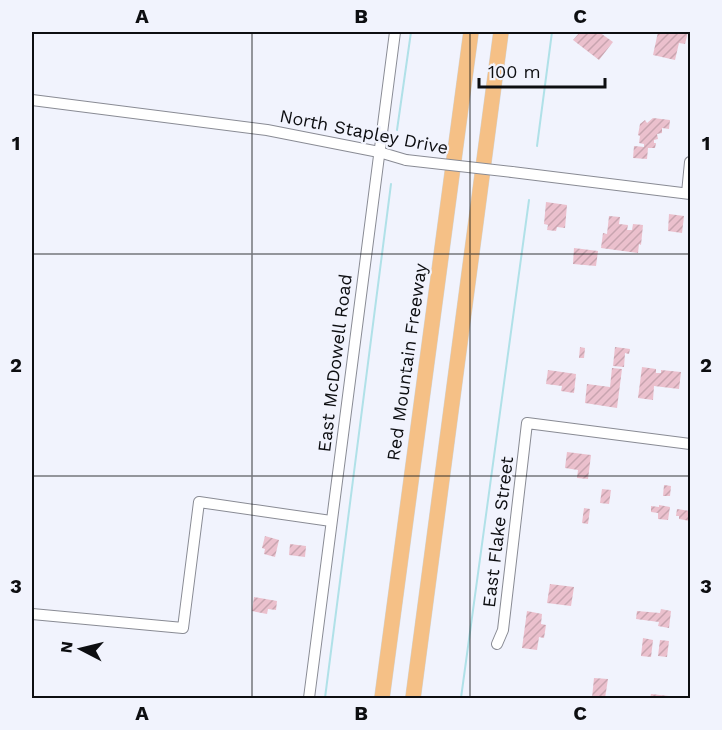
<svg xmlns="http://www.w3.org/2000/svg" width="722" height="730" font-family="'Work Sans',sans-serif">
<defs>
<pattern id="building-hatch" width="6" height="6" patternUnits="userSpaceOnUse" patternTransform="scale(1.5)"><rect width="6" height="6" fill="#ebc0cd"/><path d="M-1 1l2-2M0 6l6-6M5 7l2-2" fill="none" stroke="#c8a4af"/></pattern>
</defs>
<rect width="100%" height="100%" fill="#f1f3fd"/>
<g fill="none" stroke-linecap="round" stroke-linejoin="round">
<g stroke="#b0e1e8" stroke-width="2">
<polyline points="397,130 411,32"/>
<polyline points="537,146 552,32"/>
<polyline points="325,698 391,184"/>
<polyline points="461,698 529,200"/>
</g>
</g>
<g fill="url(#building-hatch)">
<polygon points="580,32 599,32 613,42 599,60 573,40"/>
<polygon points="658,32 688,32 685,44 679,43 675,60 653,55"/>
<polygon points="653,118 670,120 669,129 662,128 662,133 657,134 658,139 654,140 654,143 656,143 655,148 648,148 647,159 633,158 634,146 644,147 644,144 639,143 640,136 638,135 640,124 645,120 647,123"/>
<polygon points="546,202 567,205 565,228 557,227 556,231 547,230 548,225 544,224"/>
<polygon points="669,214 684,216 682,233 668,231"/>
<polygon points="609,216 620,217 619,224 628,225 627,230 632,230 633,224 643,225 641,245 639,244 638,253 601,248 603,233 607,234"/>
<polygon points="574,248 598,251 596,266 573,264"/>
<polygon points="580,347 585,348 584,358 579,358"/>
<polygon points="615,347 630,349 629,354 625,353 624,367 613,366"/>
<polygon points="642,367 656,369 656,373 661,373 661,370 681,372 679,389 654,386 653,400 638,398"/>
<polygon points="612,368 622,369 617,408 585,403 587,384 610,387"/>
<polygon points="548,370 576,374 574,393 561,391 562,386 546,384"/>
<polygon points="567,452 591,455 588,479 577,478 578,470 565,468"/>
<polygon points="664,485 671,486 670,496 663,496"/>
<polygon points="602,489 611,490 609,504 600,503"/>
<polygon points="659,505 670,507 668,520 658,519 658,513 651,512 651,506 659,507"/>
<polygon points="584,508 590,509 588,524 582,523"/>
<polygon points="677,509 690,511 690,521 679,519 679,516 676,516"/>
<polygon points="265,536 279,540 275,557 264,554 265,549 262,548"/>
<polygon points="290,544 306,546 305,557 289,555"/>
<polygon points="550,584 574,587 571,606 547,603"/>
<polygon points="254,597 277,601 276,610 268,609 267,614 252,611"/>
<polygon points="661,609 671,611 669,628 658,626 659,622 636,619 637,611 660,613"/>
<polygon points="527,611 542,614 541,624 546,625 544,638 539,637 537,650 522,648"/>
<polygon points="643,638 653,640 651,657 641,656"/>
<polygon points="660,640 669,641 667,657 658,656"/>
<polygon points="594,678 608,679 605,698 592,698"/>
<polygon points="651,694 678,697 678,698 650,698"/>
</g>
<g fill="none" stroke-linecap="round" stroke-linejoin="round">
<g stroke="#898b94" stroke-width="12">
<g id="minor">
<polyline points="32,100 267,130 379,152 406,160"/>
<polyline points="512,172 690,194"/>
<polyline points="687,193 690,162"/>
<polyline points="32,614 183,628 199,502 331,521"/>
<polyline points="497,644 503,630 527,423 690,444"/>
<polyline points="309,698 395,32"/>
</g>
</g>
<g stroke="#d3d4d4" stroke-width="16">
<g id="highway">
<polyline points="382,698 471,32"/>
<polyline points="413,698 501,32"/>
</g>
</g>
<use href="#minor" stroke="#fff" stroke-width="10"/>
<use href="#highway" stroke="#f5c086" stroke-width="15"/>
<g stroke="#898b94" stroke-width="12" stroke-linecap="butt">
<polyline id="minor-bridge" points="406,160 512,172"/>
</g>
<use href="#minor-bridge" stroke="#fff" stroke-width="10"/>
</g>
<path fill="none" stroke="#0d0e11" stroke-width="1.5" stroke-opacity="0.55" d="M252,32V698M470,32V698M32,254H690M32,476H690"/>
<g text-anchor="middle" stroke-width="4.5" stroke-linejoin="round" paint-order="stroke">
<g font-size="18" fill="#0d0e11" stroke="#f1f3fd">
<text transform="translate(364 132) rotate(11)" y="6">North Stapley Drive</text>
<text transform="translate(407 362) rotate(-82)" y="6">Red Mountain Freeway</text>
<text transform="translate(335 363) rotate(-83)" y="6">East McDowell Road</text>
<text transform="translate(498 532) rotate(-83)" y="6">East Flake Street</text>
</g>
</g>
<rect width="722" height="730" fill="none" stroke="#f1f3fd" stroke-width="66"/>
<g transform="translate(81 649) rotate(277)" stroke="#f1f3fd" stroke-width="4.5" paint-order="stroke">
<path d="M0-4.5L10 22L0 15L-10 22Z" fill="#0d0e11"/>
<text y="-9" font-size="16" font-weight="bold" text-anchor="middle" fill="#0d0e11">N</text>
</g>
<path d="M479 78v9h126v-9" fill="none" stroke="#0d0e11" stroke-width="3"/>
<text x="488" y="78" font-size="18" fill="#0d0e11" stroke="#f1f3fd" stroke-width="4.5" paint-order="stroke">100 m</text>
<rect x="33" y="33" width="656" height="664" fill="none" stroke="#0d0e11" stroke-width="2"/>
<g font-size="20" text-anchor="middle" font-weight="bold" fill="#0d0e11">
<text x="142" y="23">A</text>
<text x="361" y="23">B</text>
<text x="580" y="23">C</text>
<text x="16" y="150">1</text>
<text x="706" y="150">1</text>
<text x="16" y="372">2</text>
<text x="706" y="372">2</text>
<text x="16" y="593">3</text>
<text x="706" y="593">3</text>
<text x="142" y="720">A</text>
<text x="361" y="720">B</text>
<text x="580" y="720">C</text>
</g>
</svg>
